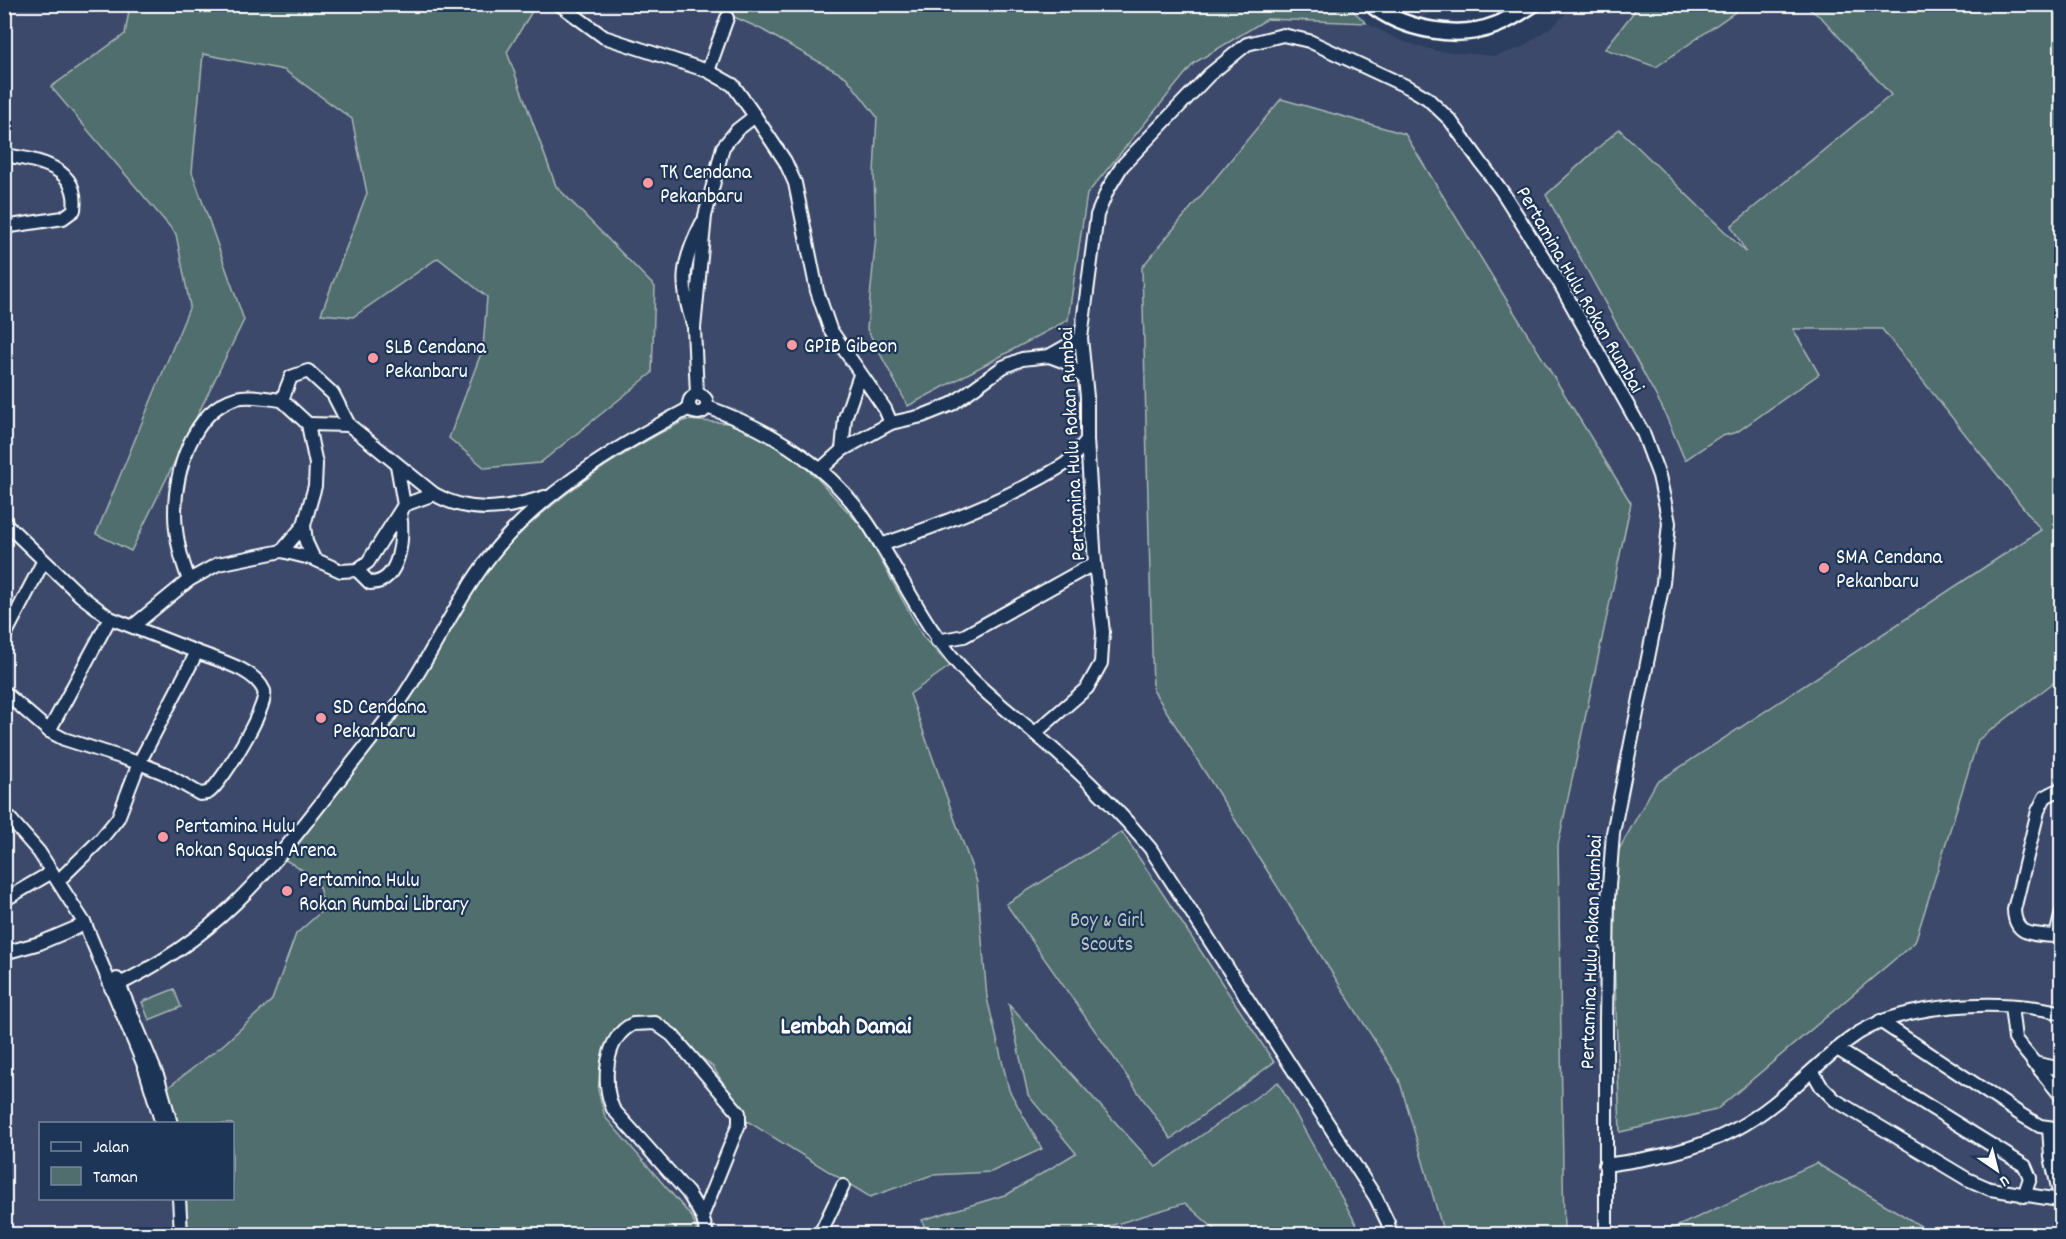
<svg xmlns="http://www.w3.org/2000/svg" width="2066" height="1239" font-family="Dekko,sans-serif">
<rect width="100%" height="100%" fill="#2b3e60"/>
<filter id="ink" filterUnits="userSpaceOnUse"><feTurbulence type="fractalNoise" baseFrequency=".0167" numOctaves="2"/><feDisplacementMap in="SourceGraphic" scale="12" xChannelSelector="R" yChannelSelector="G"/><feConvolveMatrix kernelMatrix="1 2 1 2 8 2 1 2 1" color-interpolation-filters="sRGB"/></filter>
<g filter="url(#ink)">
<g fill="#3c496b" fill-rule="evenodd">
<path d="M1344,4L1366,23L1401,41L1437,51L1495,56L1521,48L1554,25L1574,5H2061V1234H5V5ZM40,1124H232V1198H40Z"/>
<polygon points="1403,5 1403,4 1447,5 1423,17"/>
</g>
<g fill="#506e6d" stroke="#a8b6b6" stroke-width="1.5">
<polygon points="1346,4 1366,23 1267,19 1194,63 1087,194 1068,320 908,406 867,329 876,236 874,173 877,117 846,77 759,28 707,5"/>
<polygon points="1640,4 1745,4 1745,5 1656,67 1605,49"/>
<polygon points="130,5 536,5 507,52 556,186 655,287 652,373 540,463 485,468 449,438 483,348 487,297 438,258 353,317 321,314 367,193 352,119 284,70 203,54 192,172 244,320 131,551 96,534 190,306 176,234 51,87 125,34"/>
<polygon points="1803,5 2061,5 2061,677 1978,740 1915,942 1716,1110 1620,1132 1611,864 1656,783 2041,530 1882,329 1793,329 1819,374 1737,432 1719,437 1685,460 1662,407 1546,195 1619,129 1746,252 1731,226 1891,95 1822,18"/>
<polygon points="1281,99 1405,134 1631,503 1558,845 1564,1234 1444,1234 1399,1079 1153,690 1142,267"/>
<path d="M686,420L728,423L772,438L817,478L863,528L923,637L950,666L910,694L977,882L987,998L1009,1090L1042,1149L991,1172L932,1175L870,1197L747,1121L713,1067L656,1020L624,1025L603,1051L598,1090L605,1117L692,1217L698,1234H183L182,1199L232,1198V1124L174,1123L166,1089L224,1044L272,1000L296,934L322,911C324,877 307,873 282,858L492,562C545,504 615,454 686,420Z"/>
<polygon points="1122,832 1274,1062 1171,1139 1006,904"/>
<polygon points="174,989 181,1007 149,1020 142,1002"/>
<polygon points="1009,1005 1156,1167 1278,1082 1360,1231 1345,1234 1220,1234 1185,1203 1090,1232 1090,1234 927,1234 922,1220 1008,1194 1076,1153 1028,1095"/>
<polygon points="1816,1163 1934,1234 1667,1234 1665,1232"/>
</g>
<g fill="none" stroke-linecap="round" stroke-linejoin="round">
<g stroke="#fff" stroke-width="16">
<g id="minor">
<polyline points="559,4 604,37 708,71 733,85 755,116"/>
<polyline points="708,71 727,18"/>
<path d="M4,155C38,160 80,167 74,210L63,218L4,227"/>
<path d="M693,324C679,283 682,262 702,223"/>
<polyline points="1049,356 1065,362 1084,378"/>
<polyline points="697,394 694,328 705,216 723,147 737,130 755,116 785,161 795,183 817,291 830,329 885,409 891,423"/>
<circle cx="698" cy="404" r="9"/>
<polyline points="282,400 291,377 308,371 333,394 349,425 434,494"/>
<path d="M707,407C772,430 831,467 869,525C904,579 926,633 972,679C992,699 1016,717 1038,736C1078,770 1116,807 1150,848L1376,1198L1388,1223L1390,1234"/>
<polyline points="308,424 349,425"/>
<polyline points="842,450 845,418 860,375"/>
<polyline points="397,465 404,505"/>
<polyline points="821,469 842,450 891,423 922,416 952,404 1003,367 1022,359 1049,356 1081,338"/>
<polyline points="4,522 81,596 110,618 197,652"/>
<path d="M881,545C940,525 1013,497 1065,464C1073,458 1080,448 1087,440"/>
<polyline points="282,551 304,525"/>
<path d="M357,570L370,583C401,583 404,535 400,513"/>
<path d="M189,580C181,559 175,535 175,513C175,472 192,411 236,398C250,394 268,399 282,400L308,424L312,445L316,464L315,486L304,525L306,542L314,559"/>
<path d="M133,626L189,580L218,564L282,551L314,559L341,571L357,570L368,562L404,505L434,494C470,515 507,509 545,497"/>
<polyline points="4,637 43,562"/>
<polyline points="937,641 964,636 1095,563"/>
<path d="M4,692L49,731L64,739L139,763L164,773L200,794C204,793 206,794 209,792C222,783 269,705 264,691C255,669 217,660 197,652L139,763L118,818L101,839L58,881"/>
<polyline points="49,731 110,618"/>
<polyline points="1035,733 1087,688 1101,663 1103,632 1095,563 1087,440 1087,397 1081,338 1097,215 1108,189 1122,166 1209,75 1247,44 1283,35 1309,41 1410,88 1427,98 1450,120 1503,193 1559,282 1643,433 1659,476 1665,503 1669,523 1663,583 1613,833 1608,900 1606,1019 1606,1234"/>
<path d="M2062,788L2045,797L2038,811L2014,910C2015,940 2040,933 2062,937"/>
<polyline points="4,812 39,852 85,924 145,1068 162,1124"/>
<polyline points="4,900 52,872"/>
<polyline points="2056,936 2062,912"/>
<polyline points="4,953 40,943 85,924"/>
<polyline points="117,979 158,1078 171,1124"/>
<path d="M111,988C217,939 267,873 336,784C359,754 384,725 405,694C434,650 459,596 491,555C540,493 620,444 690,408"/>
<polyline points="2011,1006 2015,1039 2062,1097"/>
<polyline points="1880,1021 2023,1116 2040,1126 2062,1129"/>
<polyline points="1837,1049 2025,1166 2030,1178 2024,1196"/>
<polyline points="2033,1063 2062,1069"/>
<polyline points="1813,1072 1821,1086 1835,1100 1967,1179 1990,1189 2059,1200"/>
<polyline points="2049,1128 2051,1157 2062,1205"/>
<path d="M1605,1165C1650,1159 1695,1151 1736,1129C1779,1106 1811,1068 1850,1039C1898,1002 2004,998 2062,1013"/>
<polyline points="179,1198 181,1234"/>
<path d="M702,1216L739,1124V1113L672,1035L655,1023L633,1024C604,1038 602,1083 613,1109L688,1193L702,1216L707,1234"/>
<polyline points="820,1234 843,1186"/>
</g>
</g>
<g stroke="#fff" stroke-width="20">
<path id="major" d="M1371,4C1403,30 1458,40 1496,25C1509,20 1521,12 1533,4"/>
</g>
<use href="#minor" stroke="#1d3557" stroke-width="12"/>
<use href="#major" stroke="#1d3557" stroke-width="15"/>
</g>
</g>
<g fill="#ff9aa2" stroke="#1d3557" stroke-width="2">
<circle cx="648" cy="183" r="6"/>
<circle cx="792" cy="345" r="6"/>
<circle cx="373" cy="358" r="6"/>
<circle cx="1824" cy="568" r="6"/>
<circle cx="321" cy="718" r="6"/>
<circle cx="163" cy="837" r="6"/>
<circle cx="287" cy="891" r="6"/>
</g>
<g text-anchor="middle" stroke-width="4.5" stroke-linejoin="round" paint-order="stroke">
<g font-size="21" fill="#fff" stroke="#1d3557" text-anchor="start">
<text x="660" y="178">TK Cendana<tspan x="660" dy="24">Pekanbaru</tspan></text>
<text x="804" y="352">GPIB Gibeon</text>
<text x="385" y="353">SLB Cendana<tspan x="385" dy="24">Pekanbaru</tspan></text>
<text x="1836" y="563">SMA Cendana<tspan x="1836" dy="24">Pekanbaru</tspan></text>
<text x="333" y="713">SD Cendana<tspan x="333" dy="24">Pekanbaru</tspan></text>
<text x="175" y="832">Pertamina Hulu<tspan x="175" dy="24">Rokan Squash Arena</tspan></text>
<text x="299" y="886">Pertamina Hulu<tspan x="299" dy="24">Rokan Rumbai Library</tspan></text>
</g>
<g font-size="21" fill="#fff" stroke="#1d3557">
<text transform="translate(1581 289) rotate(60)" y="7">Pertamina Hulu Rokan Rumbai</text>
<text transform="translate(1071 444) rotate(-93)" y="7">Pertamina Hulu Rokan Rumbai</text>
<text transform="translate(1590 952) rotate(-88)" y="7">Pertamina Hulu Rokan Rumbai</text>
</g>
<g font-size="21" fill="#b9c5c5" stroke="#1d3557">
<text x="1107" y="926">Boy &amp; Girl<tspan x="1107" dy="24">Scouts</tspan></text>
</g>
<g font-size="24" font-weight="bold" fill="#fff" stroke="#1d3557">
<text x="846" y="1033">Lembah Damai</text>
</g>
</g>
<rect width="2066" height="1239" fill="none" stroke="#1d3557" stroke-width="24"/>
<rect x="12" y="12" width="2042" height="1215" fill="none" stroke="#fff" stroke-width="2" filter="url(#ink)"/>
<rect x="39" y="1122" width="195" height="78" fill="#1d3557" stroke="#77869a" stroke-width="1.5"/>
<rect x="51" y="1142" width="30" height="9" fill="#1d3557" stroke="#77869a" stroke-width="1.5"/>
<text x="93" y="1152" font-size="18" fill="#ffffff">Jalan</text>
<rect x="51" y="1167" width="30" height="18" fill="#506e6d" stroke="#77869a" stroke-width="1.5"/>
<text x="93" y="1182" font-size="18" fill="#ffffff">Taman</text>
<g transform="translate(1997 1170) rotate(145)" stroke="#1d3557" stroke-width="4.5" paint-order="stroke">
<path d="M0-4.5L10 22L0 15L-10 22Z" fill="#ffffff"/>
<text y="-9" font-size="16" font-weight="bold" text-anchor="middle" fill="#ffffff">U</text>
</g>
</svg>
